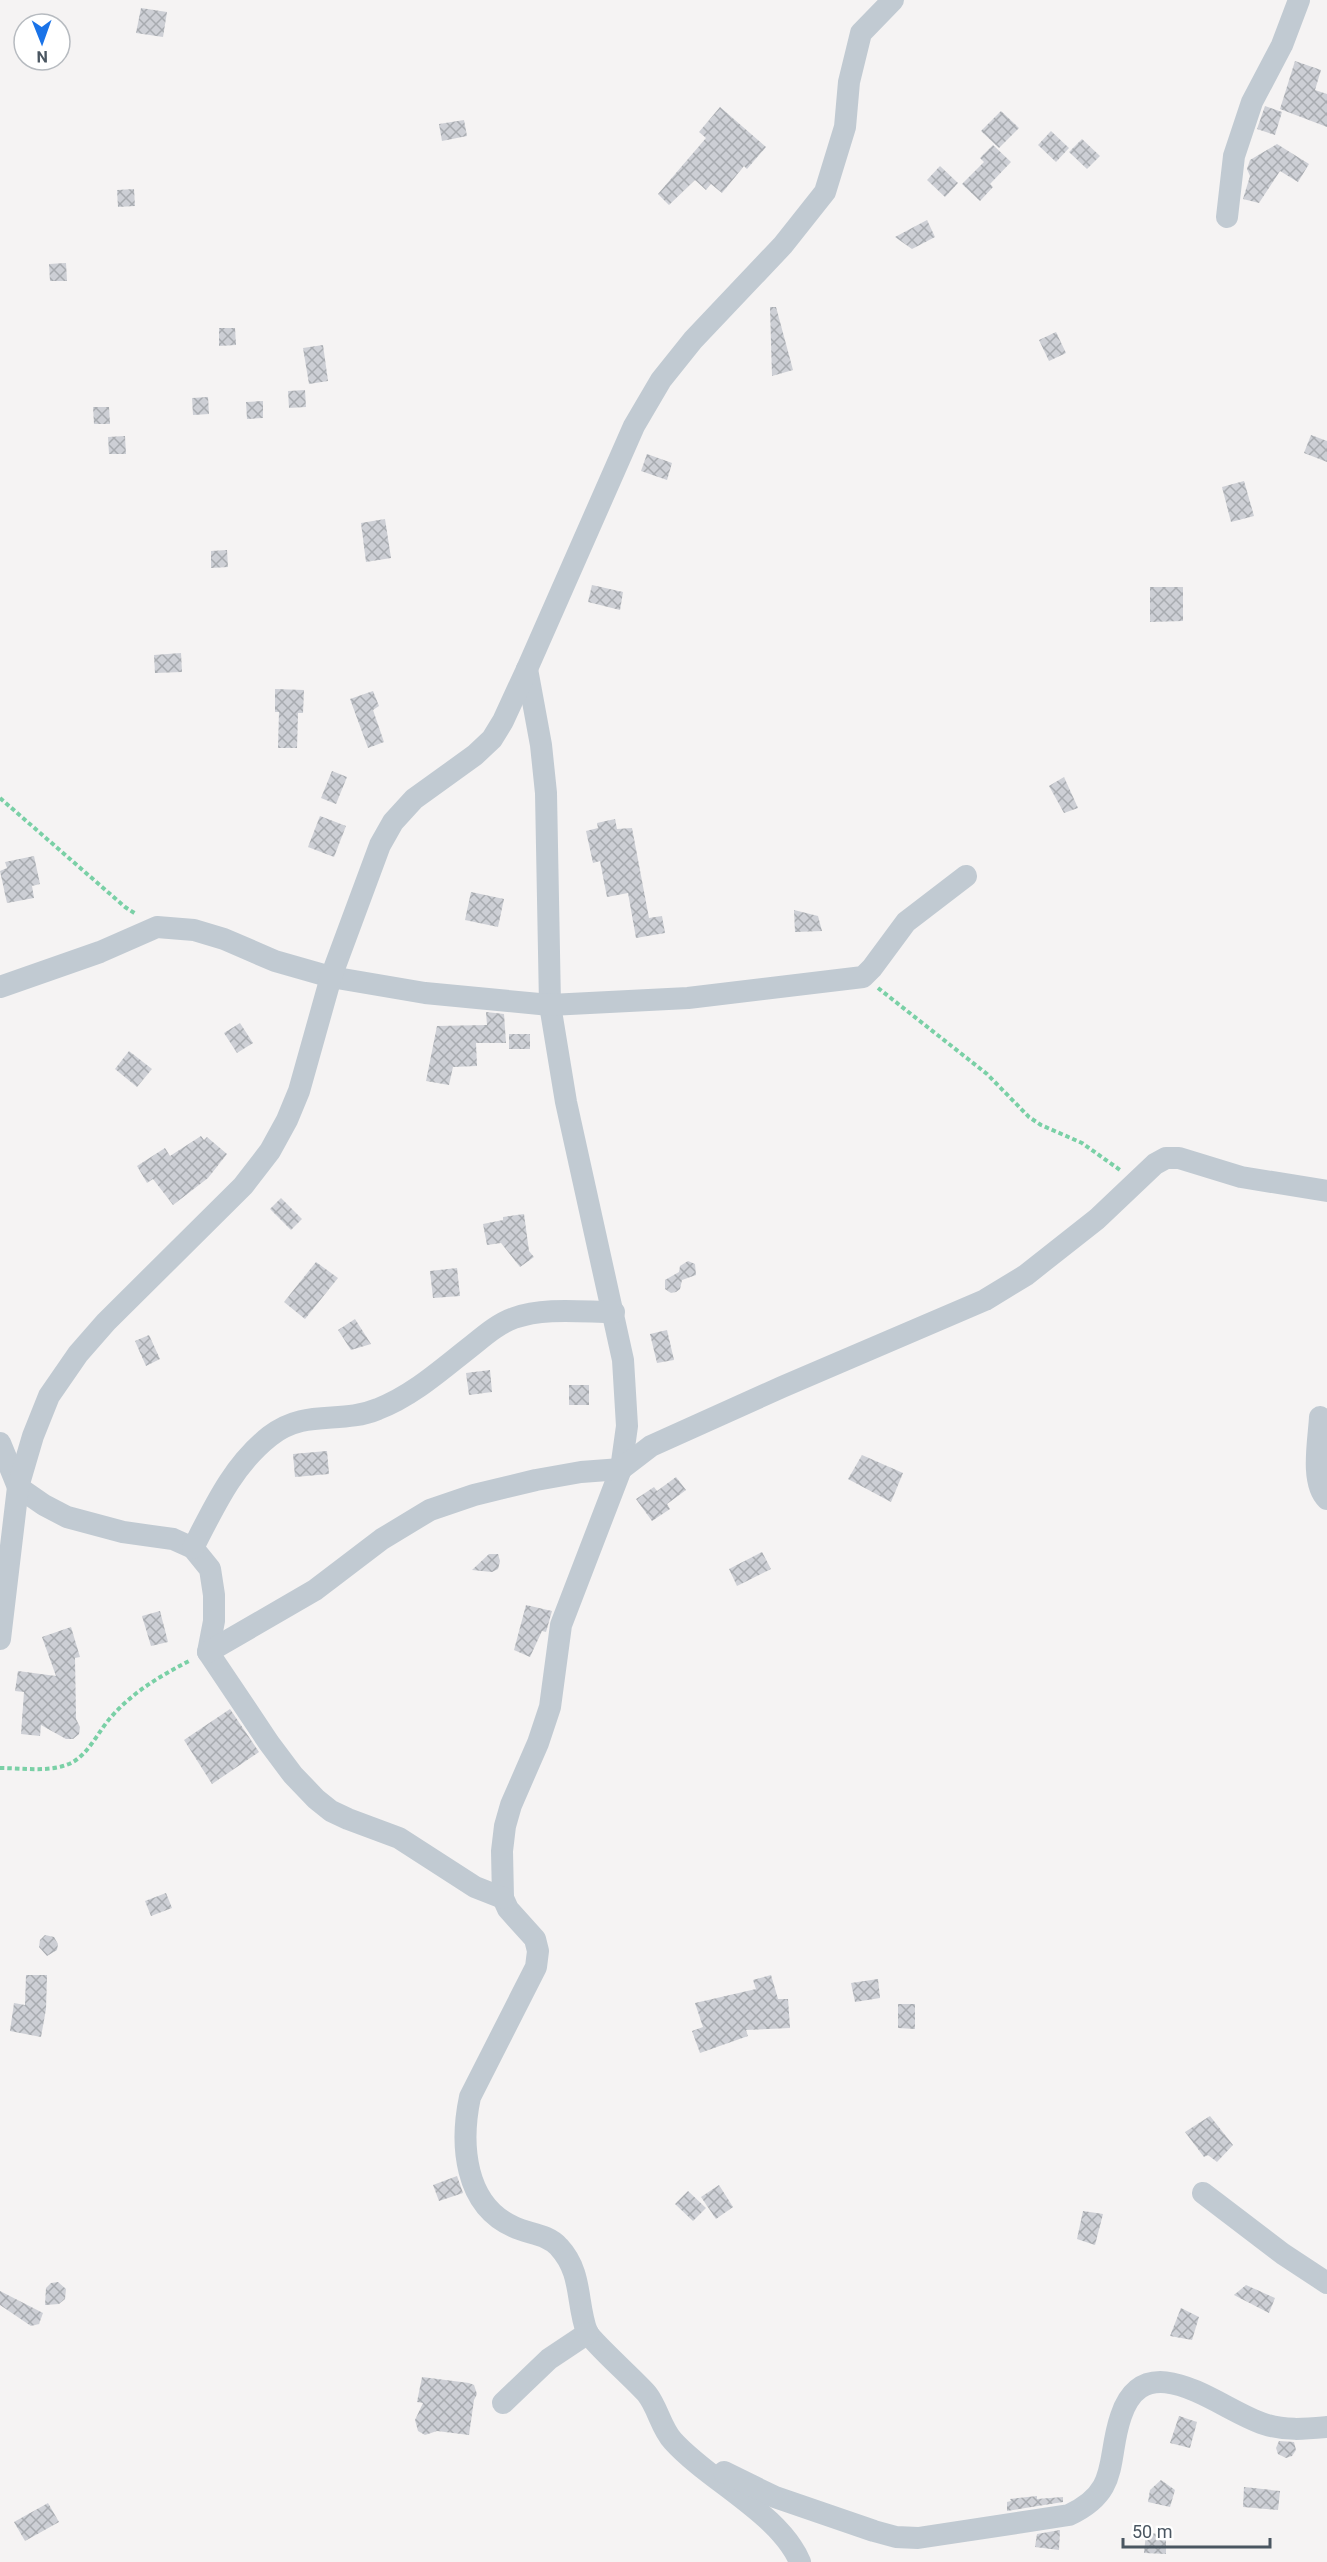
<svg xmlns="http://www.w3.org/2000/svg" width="1327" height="2562" font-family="Roboto,sans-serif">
<defs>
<pattern id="building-cross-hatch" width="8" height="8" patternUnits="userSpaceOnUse" patternTransform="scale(1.5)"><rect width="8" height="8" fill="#cdcfd5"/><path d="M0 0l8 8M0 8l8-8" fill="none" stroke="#a8abb0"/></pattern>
</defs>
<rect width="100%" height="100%" fill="#f5f3f3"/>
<g fill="url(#building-cross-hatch)">
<polygon points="141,8 167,12 163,37 136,33"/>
<polygon points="1295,61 1321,70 1315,90 1327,94 1327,127 1280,109"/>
<polygon points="1265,106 1282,112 1275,135 1257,129"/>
<polygon points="720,107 766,147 747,169 744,166 722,193 711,184 706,190 695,180 669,205 658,194 706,138 699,132"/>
<polygon points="1001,111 1019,128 999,148 981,131"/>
<polygon points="464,120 467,136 442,141 439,124"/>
<polygon points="1051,131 1069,148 1056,162 1038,145"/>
<polygon points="1082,139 1100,156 1087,169 1069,152"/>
<polygon points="1277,144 1309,164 1298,182 1280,171 1259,203 1243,199 1250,176 1247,169 1250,160"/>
<polygon points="993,145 1011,162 990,184 993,187 980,201 962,184 984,162 980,158"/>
<polygon points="940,166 958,183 945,197 927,180"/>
<polygon points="134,189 135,206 118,207 117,190"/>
<polygon points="927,220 935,237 912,249 895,237"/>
<polygon points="66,263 67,281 50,281 49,264"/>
<polygon points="770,307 776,307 793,370 772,376"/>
<polygon points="219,328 235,328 236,345 219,346"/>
<polygon points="1056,332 1066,353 1049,361 1039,340"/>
<polygon points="323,345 328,381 309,384 303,348"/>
<polygon points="305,390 306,407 289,408 288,391"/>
<polygon points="208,397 209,414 193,415 192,398"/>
<polygon points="263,401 263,418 247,419 246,402"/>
<polygon points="93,407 109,407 110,424 94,424"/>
<polygon points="1311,435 1327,441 1327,462 1304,453"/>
<polygon points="125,436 126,454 109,454 108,437"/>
<polygon points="647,454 672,463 667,480 641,471"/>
<polygon points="1244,481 1254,516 1231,522 1222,487"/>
<polygon points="385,519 391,558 366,562 361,523"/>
<polygon points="227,550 228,567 211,568 211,551"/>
<polygon points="592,585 623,592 620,610 588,602"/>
<polygon points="1150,587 1183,587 1183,621 1150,622"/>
<polygon points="181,653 182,672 155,673 154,655"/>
<polygon points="275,689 304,690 303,713 298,713 297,748 278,748 279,712 275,712"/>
<polygon points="373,691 379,706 373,710 384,742 368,748 350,699"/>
<polygon points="332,771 347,777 336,804 321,798"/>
<polygon points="1064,777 1078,808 1064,813 1049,786"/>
<polygon points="320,816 346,826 334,857 308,847"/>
<polygon points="615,819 617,829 632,828 649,918 662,916 665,933 636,938 628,893 607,897 600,861 593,863 586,831 598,828 597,823"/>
<polygon points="34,856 40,884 32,886 34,898 7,903 0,871 7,868 5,862"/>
<polygon points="471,892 504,899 498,927 465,920"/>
<polygon points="794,910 818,916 822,931 795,932"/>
<polygon points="486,1012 504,1014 506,1043 476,1043 477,1066 453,1067 449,1085 426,1081 437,1026 487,1025"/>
<polygon points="240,1023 253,1043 237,1053 224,1033"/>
<rect x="509" y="1034" width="21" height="15"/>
<polygon points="129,1051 152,1069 137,1087 115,1069"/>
<polygon points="201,1136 204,1140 207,1137 227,1154 208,1178 173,1205 153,1179 147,1183 137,1166 165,1148 170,1156"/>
<polygon points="281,1198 302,1219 291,1230 270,1209"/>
<polygon points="524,1214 529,1251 534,1257 520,1267 501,1243 487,1245 483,1224 503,1220 503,1217"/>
<polygon points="688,1261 695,1264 696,1275 682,1280 680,1289 676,1292 671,1293 665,1289 665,1280 679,1272 680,1266"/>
<polygon points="316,1262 338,1278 305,1319 284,1302"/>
<polygon points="457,1268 460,1296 433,1298 430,1271"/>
<polygon points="355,1319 371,1344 351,1350 338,1330"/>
<polygon points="667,1330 674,1360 657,1363 650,1334"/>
<polygon points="149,1335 160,1359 146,1366 135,1341"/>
<polygon points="490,1370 492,1392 469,1395 466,1373"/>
<rect x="569" y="1385" width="20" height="20"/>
<polygon points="327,1451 329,1474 295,1477 293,1454"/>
<polygon points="862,1455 903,1473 891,1502 848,1479"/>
<polygon points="676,1477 686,1490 667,1504 670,1509 652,1521 636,1499 654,1487 657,1491"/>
<polygon points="762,1552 771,1569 737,1586 729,1569"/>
<polygon points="489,1554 498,1554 500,1561 498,1569 492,1572 472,1570"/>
<polygon points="526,1605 552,1611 546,1632 542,1631 530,1657 514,1650"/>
<polygon points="160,1611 168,1642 151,1646 142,1616"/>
<polygon points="71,1627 80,1657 75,1658 76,1719 80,1727 79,1734 73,1739 66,1739 41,1725 40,1736 21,1734 24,1692 15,1691 18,1671 56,1676 42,1637"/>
<polygon points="230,1709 259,1752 212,1784 184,1740"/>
<polygon points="166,1893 172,1908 151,1916 145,1901"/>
<polygon points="45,1935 54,1937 58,1944 57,1950 47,1956 39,1947 40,1940"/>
<polygon points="26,1975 47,1975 46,2009 41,2037 10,2031 14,2003 25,2005"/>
<polygon points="771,1975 778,1999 788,1999 790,2028 746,2030 748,2036 700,2053 692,2031 703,2027 695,2003 756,1989 753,1980"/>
<polygon points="878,1979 880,1998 855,2002 851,1983"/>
<polygon points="898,2004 915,2004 915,2029 898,2028"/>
<polygon points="1210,2116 1233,2145 1217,2162 1208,2155 1204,2157 1185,2132"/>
<polygon points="457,2176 463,2193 439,2201 433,2185"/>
<polygon points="719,2185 733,2207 716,2219 701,2197"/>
<polygon points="688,2191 706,2208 693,2221 675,2204"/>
<polygon points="1083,2211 1103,2214 1095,2245 1077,2239"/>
<polygon points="58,2282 66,2289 65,2299 59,2304 45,2305 46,2288 51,2283"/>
<polygon points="1246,2285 1275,2298 1269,2313 1234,2295"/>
<polygon points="0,2291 43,2313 39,2324 31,2326 0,2305"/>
<polygon points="1181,2308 1199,2317 1192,2340 1170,2336"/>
<polygon points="422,2377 469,2383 474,2385 477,2394 474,2400 469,2435 437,2431 425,2435 418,2431 415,2420 423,2403 417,2402"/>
<polygon points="1179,2416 1197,2422 1190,2448 1170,2443"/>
<polygon points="1279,2441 1294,2442 1296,2450 1292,2456 1286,2458 1278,2454 1276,2448"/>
<polygon points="1161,2480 1175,2490 1170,2507 1148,2502 1150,2490"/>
<polygon points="1244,2487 1280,2491 1278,2510 1243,2507"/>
<polygon points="1037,2496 1037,2499 1063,2497 1063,2502 1007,2511 1007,2502 1011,2501 1010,2499"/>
<polygon points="48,2503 59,2522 25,2541 14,2522"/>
<polygon points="1060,2530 1059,2550 1035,2547 1037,2534"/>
<polygon points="1146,2533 1166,2534 1166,2554 1144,2553"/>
</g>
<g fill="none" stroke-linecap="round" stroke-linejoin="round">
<g stroke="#7ad0a6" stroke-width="4" stroke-dasharray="4.5 3" stroke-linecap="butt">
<polyline points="0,798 125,907 136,914"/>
<polyline points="878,988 987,1074 1029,1117 1041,1125 1082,1143 1120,1170"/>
<path d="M0,1768C23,1768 53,1773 73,1762C90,1752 99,1730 112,1716C134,1691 162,1675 191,1660"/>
</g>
<g stroke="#c1cad2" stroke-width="22">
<polyline points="1227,217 1234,156 1252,102 1282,45 1299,0"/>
<path d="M527,669L541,745L546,793L550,1005L566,1102L623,1360L627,1426L621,1469L561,1625L550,1707L538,1743L511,1805L505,1826L502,1851L503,1898L508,1909L535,1939L538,1951L536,1967L470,2097C460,2144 464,2205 514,2227C528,2234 548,2234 559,2247C583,2273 576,2303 587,2332C592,2342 636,2381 647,2394C658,2408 661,2428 673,2441C709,2481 780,2514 800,2562"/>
<polyline points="0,987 100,952 157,927 194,930 224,939 275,961 331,977 425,993 550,1005 688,998 863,977 872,968 906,922 966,876"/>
<path d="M1320,1417C1319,1439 1310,1482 1327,1499"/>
<polyline points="0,1443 18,1487 44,1505 67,1517 123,1532 173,1539 193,1548 210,1569 214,1595 214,1621 208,1652 269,1743 293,1775 316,1799 331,1811 348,1819 399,1838 475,1887 503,1898"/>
<path d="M193,1548C214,1507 233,1465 270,1436C306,1408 340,1425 378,1409C412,1396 441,1370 469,1348C483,1337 497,1324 514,1318C544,1307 583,1312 614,1312"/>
<polyline points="0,1639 18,1487 33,1436 49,1396 78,1354 106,1322 243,1186 270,1151 287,1120 299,1091 331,977 380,845 393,822 414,799 475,755 492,739 503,721 527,669 634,426 661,380 693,340 783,245 825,192 845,127 849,82 861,33 893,0"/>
<polyline points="208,1652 315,1590 382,1539 430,1510 474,1495 536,1480 581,1472 621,1469 651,1446 782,1387 985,1300 1026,1275 1097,1219 1155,1164 1166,1158 1179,1158 1241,1177 1327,1191"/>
<polyline points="1203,2193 1283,2254 1327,2283"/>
<polyline points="503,2403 549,2359 588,2333"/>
<path d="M724,2472L775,2497L874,2531L896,2537L918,2538L1069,2515C1121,2491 1106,2459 1121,2416C1146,2342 1220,2410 1264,2424C1285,2431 1305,2429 1327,2427"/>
</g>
</g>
<g transform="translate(42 42) rotate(179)"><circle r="28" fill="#ffffff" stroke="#b7bbc0" stroke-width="1.5"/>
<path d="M0-4.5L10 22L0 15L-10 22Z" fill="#1a73e8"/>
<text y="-9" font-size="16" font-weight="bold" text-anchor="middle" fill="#4a5661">N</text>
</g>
<path d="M1123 2538v9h147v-9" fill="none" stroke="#4a5661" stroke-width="3"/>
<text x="1132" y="2538" font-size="18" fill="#4a5661" stroke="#ffffff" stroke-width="4.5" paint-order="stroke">50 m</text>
</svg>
